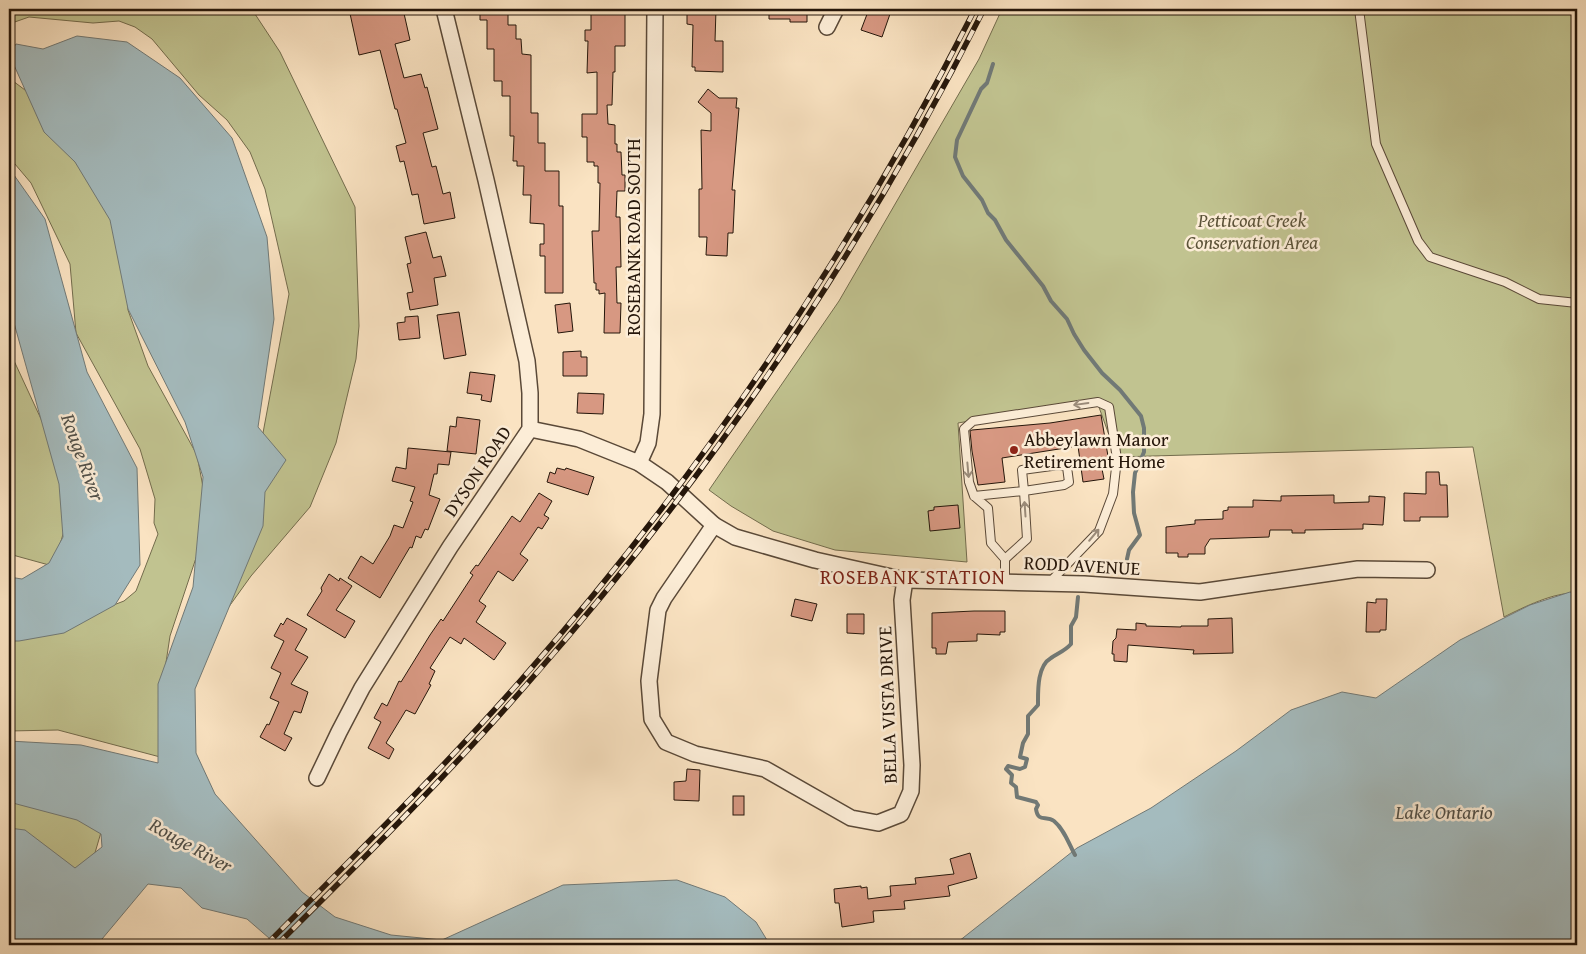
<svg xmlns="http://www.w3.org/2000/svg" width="1586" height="954" font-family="'Gentium Book Plus',serif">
<rect width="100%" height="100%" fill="#fae3c2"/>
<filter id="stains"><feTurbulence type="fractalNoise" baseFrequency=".004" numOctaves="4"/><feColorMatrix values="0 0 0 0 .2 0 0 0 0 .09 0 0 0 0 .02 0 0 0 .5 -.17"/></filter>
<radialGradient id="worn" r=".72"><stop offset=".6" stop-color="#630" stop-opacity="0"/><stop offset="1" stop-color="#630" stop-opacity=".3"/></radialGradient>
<g fill="#c1c390" stroke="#736c4d">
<polygon points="9,9 242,9 255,14 280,52 355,207 359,326 356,359 336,443 310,507 251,576 205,640 257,465 289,294 265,189 250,152 227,120 199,95 152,39 135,27 119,21 93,23 29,17 9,24"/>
<path d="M1002,9H1577V593C1554,592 1524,607 1504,617L1473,447L1117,457L1096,399L958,423L967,562L835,550L773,531L731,506L709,490L839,301L979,59Z"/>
<polygon points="9,78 37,99 125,238 128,310 148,366 197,455 209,519 170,636 159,709 164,758 58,730 9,731 9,631 64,624 124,601 136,591 158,534 154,523 155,499 140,449 76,333 70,264 31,183 9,157"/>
<polygon points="9,350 48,434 65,491 66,523 57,556 49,565 9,554 9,470 13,455 9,447"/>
<polygon points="9,793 104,822 90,870 79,883 9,831"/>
</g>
<g fill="#a4bbbe" stroke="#717976">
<polygon points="77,36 127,42 180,78 232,138 267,237 274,319 258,427 286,460 265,492 263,526 195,689 196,753 215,794 302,892 335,917 391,935 442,940 563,885 677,880 725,897 756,922 770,945 277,945 247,919 202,908 181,888 148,884 97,945 9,945 9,828 25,830 75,868 102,847 101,834 77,820 9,802 9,741 81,745 158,763 158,684 193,587 203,477 185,422 128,309 110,220 75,162 44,132 9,54 16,44 43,49"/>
<polygon points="9,168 45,219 87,372 137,468 140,565 115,605 64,633 19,641 9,641 9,577 22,579 49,563 63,537 59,484 9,305"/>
<polygon points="1570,592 1577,593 1577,945 954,945 1077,848 1151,808 1236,751 1291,710 1342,692 1376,698 1460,640 1530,605"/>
</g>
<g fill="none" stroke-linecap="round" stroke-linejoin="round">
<g stroke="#717976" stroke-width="4">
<polyline points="993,64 987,83 981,89 957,140 955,157 963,176 982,200 988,213 995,220 1006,240 1043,286 1051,301 1067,319 1074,334 1084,350 1102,373 1120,390 1141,416 1144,428 1144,452 1135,473 1133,492 1134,513 1140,535 1129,550 1127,559"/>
<path d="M1075,855C1069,844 1064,829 1054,821C1046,815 1038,823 1036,809L1038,805L1036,802L1017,797L1016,787L1011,783L1012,775L1006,769L1008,766L1020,769L1025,767L1027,759L1020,757L1023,743L1028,734V716L1038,705C1038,691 1037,666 1051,658C1058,653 1065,651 1071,644V626L1076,617L1078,597"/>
</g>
</g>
<g fill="#d79882" stroke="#25160a">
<polygon points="349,9 403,9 410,40 395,44 404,78 421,74 425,88 427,87 438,129 423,133 432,167 436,166 443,194 450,192 455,218 424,224 418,194 412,195 404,161 400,162 396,146 406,143 397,109 395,109 380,50 359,55"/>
<polygon points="480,9 508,9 508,25 516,25 516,39 521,39 522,54 531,55 531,113 538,113 538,143 545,143 545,171 559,171 559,206 563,206 563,293 545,293 545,256 540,256 540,244 544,244 544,224 530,223 531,195 523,195 524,166 517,166 517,161 513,161 514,136 510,136 510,96 502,96 502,81 494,81 494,49 487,49 487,20 480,20"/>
<polygon points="591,9 625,9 625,46 615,46 615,72 613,72 612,105 607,105 608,124 615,125 615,144 617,144 617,152 621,152 622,175 625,175 625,191 617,191 616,217 620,217 621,267 616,267 617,303 621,303 620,333 604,333 605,293 599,294 599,290 596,290 596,283 594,283 592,231 599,231 600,183 598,183 598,166 594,166 594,162 587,162 587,137 582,137 582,114 597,114 597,72 587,73 588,41 585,41 585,30 591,30"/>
<polygon points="700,9 716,9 715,41 723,41 723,72 695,71 695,67 692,67 693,25 687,24 687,11 701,11"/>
<polygon points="769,9 807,9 807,22 790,22 790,19 769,19"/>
<polygon points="869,9 874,9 890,14 882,37 861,30"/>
<polygon points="708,89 719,98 737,98 736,108 739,108 732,190 735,190 733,233 728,233 727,256 706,255 707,237 699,237 699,189 702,189 701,130 711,131 711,113 698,102"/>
<polygon points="426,232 433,258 441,256 446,276 434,278 438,305 410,310 407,293 413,292 407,264 411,263 405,237"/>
<polygon points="570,303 573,331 558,333 555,305"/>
<polygon points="459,312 466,355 444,359 437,315"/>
<polygon points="418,316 420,338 399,340 397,323 405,322 405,317"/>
<polygon points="581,351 581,357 587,357 587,376 563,376 563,352"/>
<polygon points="470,372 495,375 491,402 481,400 482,395 467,393"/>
<polygon points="578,393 604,394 603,414 577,413"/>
<polygon points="1101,415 1110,468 1102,469 1104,479 1083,482 1078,446 1002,458 1005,482 978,485 972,451 970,431 972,430 1050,423"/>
<polygon points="457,417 480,420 476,454 447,451 450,426 456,427"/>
<polygon points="408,448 451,452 449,465 438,464 437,474 434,474 429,495 440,499 428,530 425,529 421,538 416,536 412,548 410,547 380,598 348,578 361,556 373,564 390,536 394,525 403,528 413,502 410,501 415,487 392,481 396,467 406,469"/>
<polygon points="557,468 565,470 566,468 594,477 588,495 547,482 550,472 555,474"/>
<polygon points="1426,472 1439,472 1440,485 1447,485 1448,517 1420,517 1420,521 1404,521 1404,493 1426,494"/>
<polygon points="539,493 552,501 544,515 549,518 542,529 538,527 520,554 528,560 513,581 498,571 479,601 486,606 476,622 506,643 494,660 464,638 461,644 450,637 430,668 435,671 429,684 431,685 415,714 406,710 386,743 394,749 389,759 368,748 381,722 374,718 382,703 387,706 399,681 401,682 430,635 441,619 443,621 473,575 470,573 476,565 478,566 512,516 520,522"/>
<polygon points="1334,495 1334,503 1369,502 1369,496 1385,497 1383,525 1363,524 1363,529 1305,530 1305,533 1292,533 1292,530 1270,530 1269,537 1210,539 1205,547 1205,554 1188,554 1188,557 1178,557 1178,553 1166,553 1166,527 1195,524 1195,520 1223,519 1223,511 1228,510 1228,507 1253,507 1253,500 1281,501 1281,496"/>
<polygon points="958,505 960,528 930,531 928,511 934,510 934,507"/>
<polygon points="329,574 339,581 340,578 352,586 336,610 355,621 345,638 307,615 322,591 321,588"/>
<polygon points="795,599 817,604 812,621 791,616"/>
<polygon points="1376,599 1387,599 1386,630 1380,630 1380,632 1366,632 1367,602 1376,603"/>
<polygon points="974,611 1005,611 1005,632 1000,632 1000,635 977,634 977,641 948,642 946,654 936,654 936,648 932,648 932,613"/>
<polygon points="847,614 864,614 864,634 847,633"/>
<polygon points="287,618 307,629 295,650 308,657 291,684 308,692 301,713 294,711 284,734 292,738 285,751 260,737 267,724 269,725 279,702 270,698 281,673 271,668 284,641 274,636 281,623 283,625"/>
<polygon points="1232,618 1233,653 1193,654 1194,650 1128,645 1127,662 1114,661 1114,654 1112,654 1113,641 1116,638 1117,629 1136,630 1136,623 1146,624 1146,626 1181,627 1181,626 1208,626 1208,619"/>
<polygon points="687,769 700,770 699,801 674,800 674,782 686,781"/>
<rect x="733" y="796" width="11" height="19"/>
<polygon points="970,853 977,878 948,886 950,896 904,901 905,909 873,911 874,922 842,927 839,903 835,903 834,889 861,886 861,888 867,887 868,899 891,896 890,886 916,884 915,878 954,874 950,859"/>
</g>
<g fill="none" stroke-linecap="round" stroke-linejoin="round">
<g stroke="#5a4938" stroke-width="10">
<g id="lane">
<polyline points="1359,9 1376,144 1418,241 1430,257 1505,282 1539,299 1577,303"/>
<polyline points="974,496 1024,491 1022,470 1059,465 1067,467 1069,482 1064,485 1024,491 1027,539 1005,559 991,543 988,508 974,496 969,482 964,429 973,421 1098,402 1109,407 1117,459 1113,494 1099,531 1050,582"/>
<polyline points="1005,582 1005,559"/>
</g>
</g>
<g stroke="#5a4938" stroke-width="18">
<g id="street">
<polyline points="827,27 836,9"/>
<polyline points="530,429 579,439 639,463 667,482 714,525 735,537 815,560 905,580 1084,584 1200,592 1358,569 1427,570"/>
<polyline points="639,463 648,443 652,414 655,9"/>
<polyline points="714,525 664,598 658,610 649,681 652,719 666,742 695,754 765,769 851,818 878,823 901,814 911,791 912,765 902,600 905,580"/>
<polyline points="317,778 339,732 362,688 450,547 530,429 530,393 527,361 486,180 444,9"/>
</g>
</g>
<use href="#lane" stroke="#fcedd7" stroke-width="8"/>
<use href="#street" stroke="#fcedd7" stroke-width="15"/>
<g stroke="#25160a" stroke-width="5.5">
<g id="rail">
<path d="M266,945C352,858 440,772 521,680C699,478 853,250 975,9"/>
<path d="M277,945C362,860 448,775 527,684C707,480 862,252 984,9"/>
</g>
</g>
<use href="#rail" stroke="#fcedd7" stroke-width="4" stroke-dasharray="11" stroke-linecap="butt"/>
</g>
<defs><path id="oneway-shaft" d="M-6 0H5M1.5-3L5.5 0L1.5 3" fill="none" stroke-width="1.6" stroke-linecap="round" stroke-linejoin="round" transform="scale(1.25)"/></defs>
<g stroke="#9b8c7b">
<use href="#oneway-shaft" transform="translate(1081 404) rotate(172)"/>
<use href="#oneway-shaft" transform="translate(968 470) rotate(85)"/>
<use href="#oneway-shaft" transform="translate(1025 509) rotate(-94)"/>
<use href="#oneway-shaft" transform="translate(1094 535) rotate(-50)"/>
</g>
<circle fill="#8f2418" stroke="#fcedd7" stroke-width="2" cx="1014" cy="450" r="5"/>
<g text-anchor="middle" stroke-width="5" stroke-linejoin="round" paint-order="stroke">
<g font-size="19" font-style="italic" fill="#5c5339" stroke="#fcedd7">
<text x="1252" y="227">Petticoat Creek<tspan x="1252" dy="22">Conservation Area</tspan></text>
</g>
<g font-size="19" fill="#25160a" stroke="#fcedd7">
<text transform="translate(633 237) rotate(-90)" y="7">ROSEBANK ROAD SOUTH</text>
<text transform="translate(477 471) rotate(-56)" y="7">DYSON ROAD</text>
<text transform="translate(1082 565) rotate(3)" y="7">RODD AVENUE</text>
<text transform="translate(887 705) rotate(-92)" y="7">BELLA VISTA DRIVE</text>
</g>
<g font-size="19" fill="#25160a" stroke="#fcedd7" text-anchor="start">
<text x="1024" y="446">Abbeylawn Manor<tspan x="1024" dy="22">Retirement Home</tspan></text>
</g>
<g font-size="20" font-style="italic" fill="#515049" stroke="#fcedd7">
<text transform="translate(83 457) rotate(70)" y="7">Rouge River</text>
<text x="1444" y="819">Lake Ontario</text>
<text transform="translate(191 845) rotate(29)" y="7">Rouge River</text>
</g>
<g font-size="20" letter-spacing="1" fill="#7a1f14" stroke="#fcedd7">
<text x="913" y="584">ROSEBANK STATION</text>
</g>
</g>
<rect width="1586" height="954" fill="none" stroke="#fae3c2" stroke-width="30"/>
<rect x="10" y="10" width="1566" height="934" fill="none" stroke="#25160a" stroke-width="2.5"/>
<rect x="15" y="15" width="1556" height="924" fill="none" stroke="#25160a"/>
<rect width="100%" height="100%" filter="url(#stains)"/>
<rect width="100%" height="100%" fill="url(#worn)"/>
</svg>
